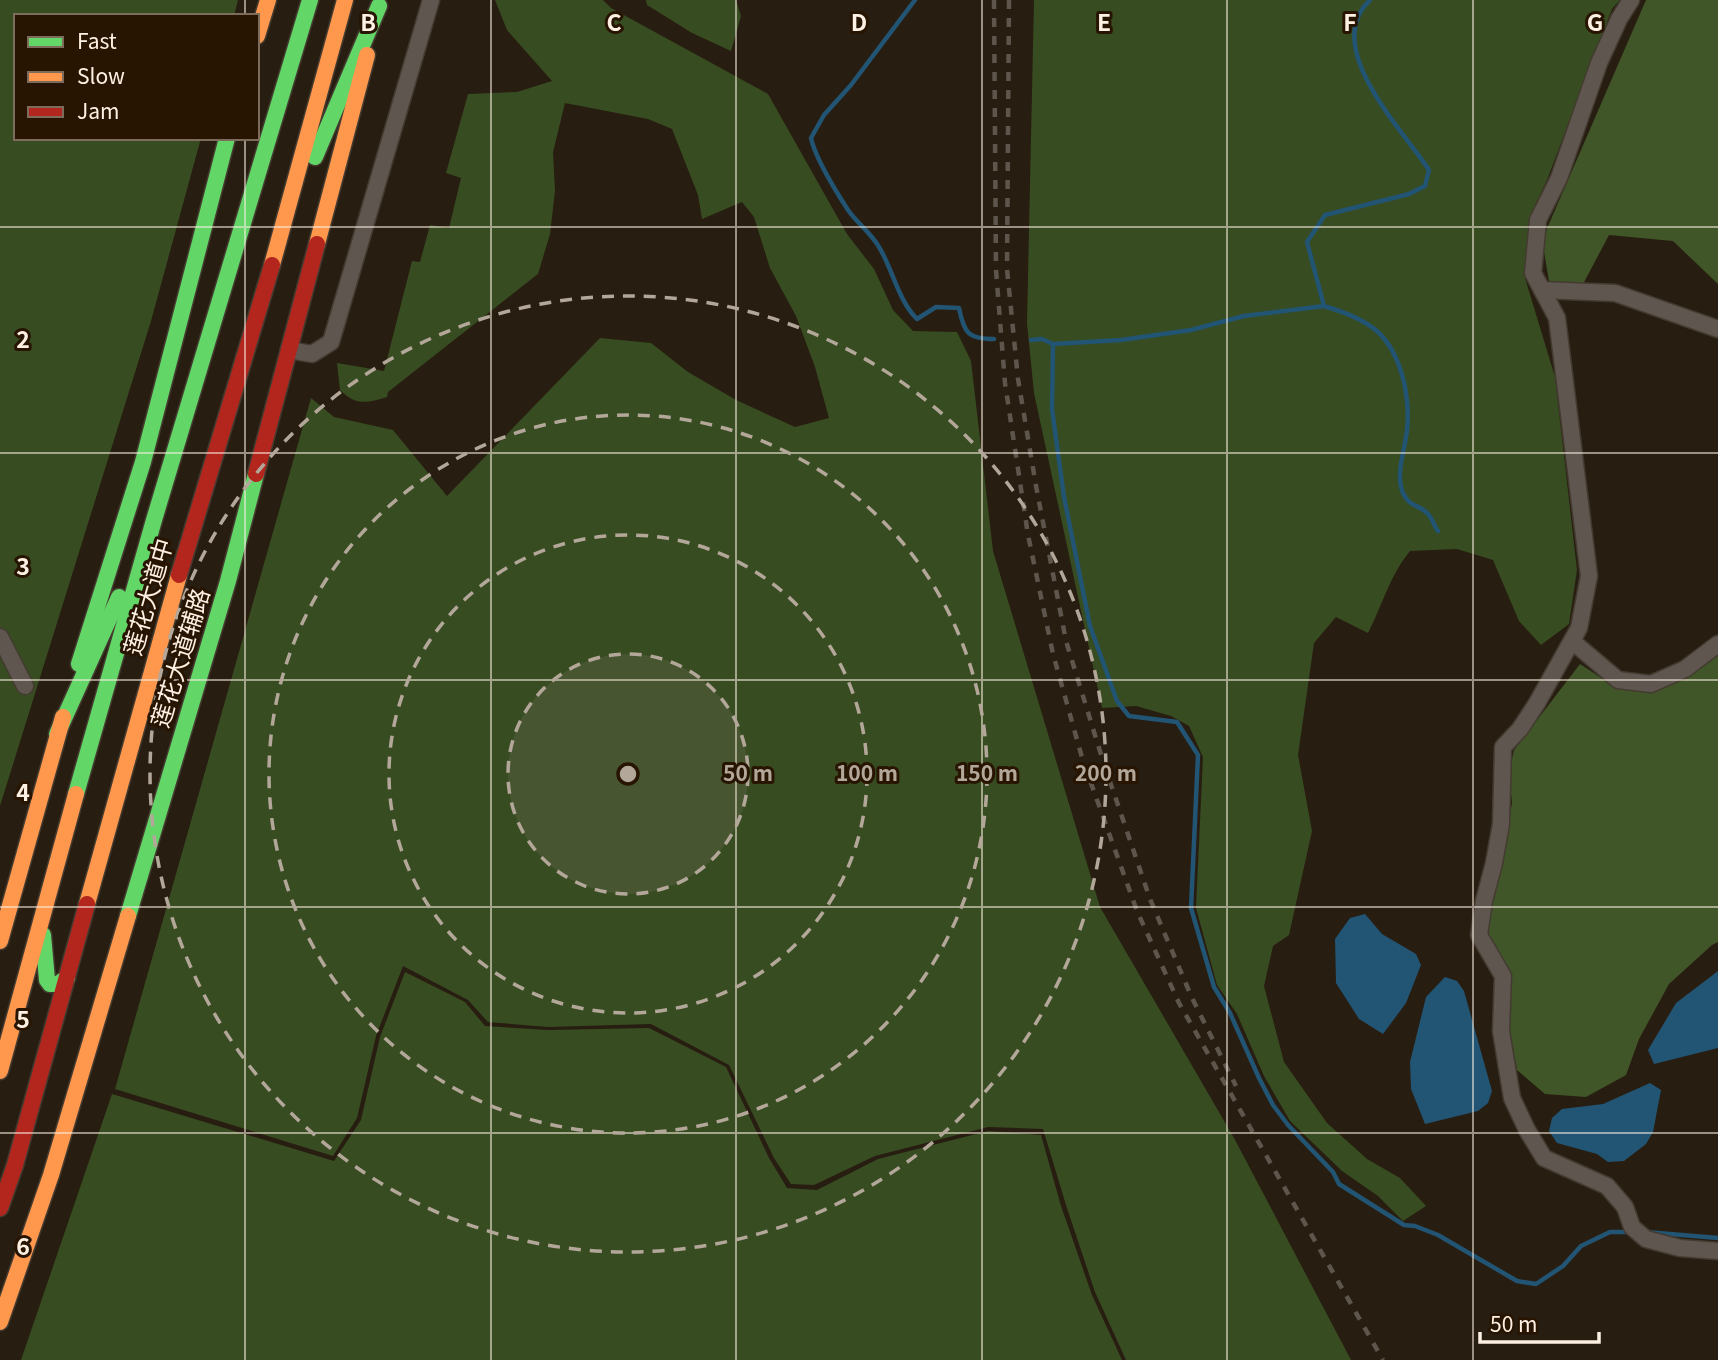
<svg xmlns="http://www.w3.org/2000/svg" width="1718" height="1360" font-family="Georgia,'Noto Sans SC',serif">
<rect width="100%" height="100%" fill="#281d11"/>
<g fill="#384c21">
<polygon points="0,0 238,0 234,16 16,16 16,138 201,138 151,321 0,806"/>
<path d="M495,0H603L611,8L768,94L847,234L874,269L893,310L913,331L957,332L971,361L993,551L1100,907L1234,1138L1351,1360H1126L1095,1292L1066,1205L1043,1129L988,1127L875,1156L814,1185L791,1184L774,1158L729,1065L651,1024L548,1027L488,1022L468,1000L403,966L376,1036L357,1118L333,1156L115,1089L311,398L334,417L393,430L447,496L600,338L651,343L688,372L736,400L795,427L829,418L815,367L796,316L770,268L754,217L742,202L702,219L698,195L672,129L648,119L565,103L553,152L555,191L550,234L538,274L388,392L387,397C367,403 356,406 340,390L337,363L384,371L412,261L420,262L430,225L449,228L461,178L446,173L468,94L517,92L552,81L507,30Z"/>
<polygon points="646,0 736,0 741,16 731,51 692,33 647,5"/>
<path d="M1034,0H1620L1612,9L1547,180L1531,214L1525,278L1555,377L1577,570L1569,624L1541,645L1519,621L1493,560L1457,549L1410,551C1389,577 1383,604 1368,633L1336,617L1314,643L1298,755L1312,831L1289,935L1273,946L1264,986L1284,1062L1327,1123L1367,1159L1400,1178L1426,1206L1403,1221L1378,1196L1342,1171L1290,1121L1264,1076L1237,1014L1217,985L1196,908L1203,757L1189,726L1171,716L1136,706L1102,708L1034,393L1027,323Z"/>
<polygon points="405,972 465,1002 485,1026 548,1030 649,1028 726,1067 769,1158 787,1188 817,1190 878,1159 988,1131 1041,1135 1061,1206 1092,1295 1122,1360 21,1360 112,1094 334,1161 361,1120 380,1037"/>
</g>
<g fill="#405629">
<polygon points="1646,0 1718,0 1718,284 1673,241 1609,235 1582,286 1549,281 1542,240"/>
<polygon points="1718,649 1718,942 1712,945 1669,984 1639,1039 1626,1075 1586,1097 1545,1094 1517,1070 1508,1021 1509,974 1487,932 1512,803 1509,773 1514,750 1580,664 1615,687 1653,689"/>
</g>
<g fill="#225473">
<polygon points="1365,914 1382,934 1416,954 1421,965 1406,1003 1383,1034 1359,1019 1336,983 1335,939 1350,918"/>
<polygon points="1718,971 1718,1048 1654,1064 1648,1050 1676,1003"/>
<polygon points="1445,977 1457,981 1464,991 1492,1091 1488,1103 1478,1111 1425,1124 1411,1089 1410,1062 1426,997"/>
<polygon points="1650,1083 1661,1090 1653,1132 1646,1144 1624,1161 1608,1162 1597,1154 1557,1143 1549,1131 1552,1118 1562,1109 1603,1104"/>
</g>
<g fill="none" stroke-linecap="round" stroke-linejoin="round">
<g stroke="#225473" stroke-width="4.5">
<path d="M915,0L851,85L824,115L811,138C815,157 837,193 848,210C857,223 871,233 879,247C893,270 898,300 917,319L936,307L959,308C964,333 968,339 994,339"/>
<path d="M1370,0C1320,47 1403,130 1429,170L1425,186L1409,194L1325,215L1307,242L1324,306C1371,320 1392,334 1404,382C1407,397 1409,415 1407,430C1405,450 1395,474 1403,493C1410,508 1419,504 1427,513C1432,517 1434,526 1438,531"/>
<polyline points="1031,340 1042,339 1053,344 1052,409 1064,497 1090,626 1117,701 1129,716 1177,722 1198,755 1191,908 1214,987 1230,1013 1259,1078 1273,1105 1288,1125 1333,1172 1339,1184 1404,1225 1415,1226 1438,1235 1517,1281 1536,1284 1563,1266 1581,1246 1610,1232 1629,1232"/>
<polyline points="1053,344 1121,340 1191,330 1244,316 1324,306"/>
<polyline points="1646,1232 1718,1238"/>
</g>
<g stroke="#443b30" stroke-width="19">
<g id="street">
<polyline points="1631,0 1619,19 1599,63 1559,178 1538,220 1533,273 1557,318 1589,576 1579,628 1537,703 1520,729 1503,747 1501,824 1494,863 1484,901 1479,935 1503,976 1501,1031 1512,1098 1527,1130 1544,1158 1607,1186 1625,1207 1632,1227 1646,1239 1680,1248 1718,1251"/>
<polyline points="1542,290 1615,293 1718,329"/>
<polyline points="289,350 312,354 331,342 431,0"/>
<polyline points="0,637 25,686"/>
<polyline points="1572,641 1618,680 1651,684 1685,669 1718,644"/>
</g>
</g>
<g stroke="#443b30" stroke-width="19">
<g id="fast">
<polyline points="315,157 379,6"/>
<polyline points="79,664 143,462 227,138"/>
<polyline points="57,734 119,597"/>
<polyline points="76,794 154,520 310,0"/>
<polyline points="128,916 228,581 256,474"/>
<polyline points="43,935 47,980 50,984 58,984 67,978"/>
</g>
</g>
<g stroke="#443b30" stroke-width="19">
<g id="slow">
<polyline points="257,36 268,0"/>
<polyline points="317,244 367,55"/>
<polyline points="272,265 345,0"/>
<polyline points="87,904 179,575"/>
<polyline points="0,941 63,717"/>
<polyline points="0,1071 76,794"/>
<polyline points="0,1322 51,1175 128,916"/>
</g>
</g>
<g stroke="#443b30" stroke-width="19">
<g id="jam">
<polyline points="256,474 317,244"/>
<polyline points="179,575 272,265"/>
<polyline points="0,1208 15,1165 87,904"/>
</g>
</g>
<use href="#street" stroke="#5e564f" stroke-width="16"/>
<use href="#fast" stroke="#63d668" stroke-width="16"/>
<use href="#slow" stroke="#ff974d" stroke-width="16"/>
<use href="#jam" stroke="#b3261e" stroke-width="16"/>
<g stroke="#5e564d" stroke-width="4.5" stroke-dasharray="9 9" stroke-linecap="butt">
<polyline points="994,0 996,270 1005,383 1028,535 1053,654 1083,761 1137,911 1179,1003 1383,1360"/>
<polyline points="1009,0 1007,269 1018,379 1036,486 1066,641 1103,761 1150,899 1192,998 1236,1086"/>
</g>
</g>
<path fill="none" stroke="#fef1e4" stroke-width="2" stroke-opacity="0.55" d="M245,0V16M491,0V1360M736,0V1360M982,0V1360M1227,0V1360M1473,0V1360M245,138V1360M0,227H1718M0,453H1718M0,680H1718M0,907H1718M0,1133H1718"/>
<circle cx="628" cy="774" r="120" fill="#b3a79a" fill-opacity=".12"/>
<g fill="none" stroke="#b3a79a" stroke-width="3.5" stroke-dasharray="12 9">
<circle cx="628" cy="774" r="120"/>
<circle cx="628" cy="774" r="239"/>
<circle cx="628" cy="774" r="359"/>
<circle cx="628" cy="774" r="478"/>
</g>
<g text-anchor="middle" stroke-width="6" stroke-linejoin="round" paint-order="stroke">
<g font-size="24" fill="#fef1e4" stroke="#271401">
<text transform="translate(149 597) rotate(-74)" y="8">莲花大道中</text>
<text transform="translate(181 658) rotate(-73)" y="8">莲花大道辅路</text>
</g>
</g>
<g font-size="23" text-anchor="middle" font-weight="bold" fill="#fef1e4" stroke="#271401" stroke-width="6" stroke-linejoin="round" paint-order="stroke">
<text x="368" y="31">B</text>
<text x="614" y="31">C</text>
<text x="859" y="31">D</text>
<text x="1104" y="31">E</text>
<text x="1350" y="31">F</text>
<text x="1595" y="31">G</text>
<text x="23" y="348">2</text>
<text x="23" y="575">3</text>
<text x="23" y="801">4</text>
<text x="23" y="1028">5</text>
<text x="23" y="1255">6</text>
</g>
<circle cx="628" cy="774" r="10" fill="#b3a79a" stroke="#271401" stroke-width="3.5"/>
<g font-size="21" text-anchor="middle" font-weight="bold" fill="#b3a79a" stroke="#271401" stroke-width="6" stroke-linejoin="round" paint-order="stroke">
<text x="748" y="781">50 m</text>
<text x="867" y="781">100 m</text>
<text x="987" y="781">150 m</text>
<text x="1106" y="781">200 m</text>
</g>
<rect x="14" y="14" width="245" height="126" fill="#271401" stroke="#7d6c5c" stroke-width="2"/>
<rect x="28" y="37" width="35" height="10" fill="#63d668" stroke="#7d6c5c" stroke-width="2"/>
<text x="77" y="49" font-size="21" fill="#fef1e4">Fast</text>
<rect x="28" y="72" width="35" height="10" fill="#ff974d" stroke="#7d6c5c" stroke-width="2"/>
<text x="77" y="84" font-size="21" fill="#fef1e4">Slow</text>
<rect x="28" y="107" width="35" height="10" fill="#b3261e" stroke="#7d6c5c" stroke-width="2"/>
<text x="77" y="119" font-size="21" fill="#fef1e4">Jam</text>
<path d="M1480 1332v10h119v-10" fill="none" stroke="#fef1e4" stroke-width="3.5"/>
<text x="1490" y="1332" font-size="21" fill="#fef1e4" stroke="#271401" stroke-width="5" paint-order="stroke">50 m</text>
</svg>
